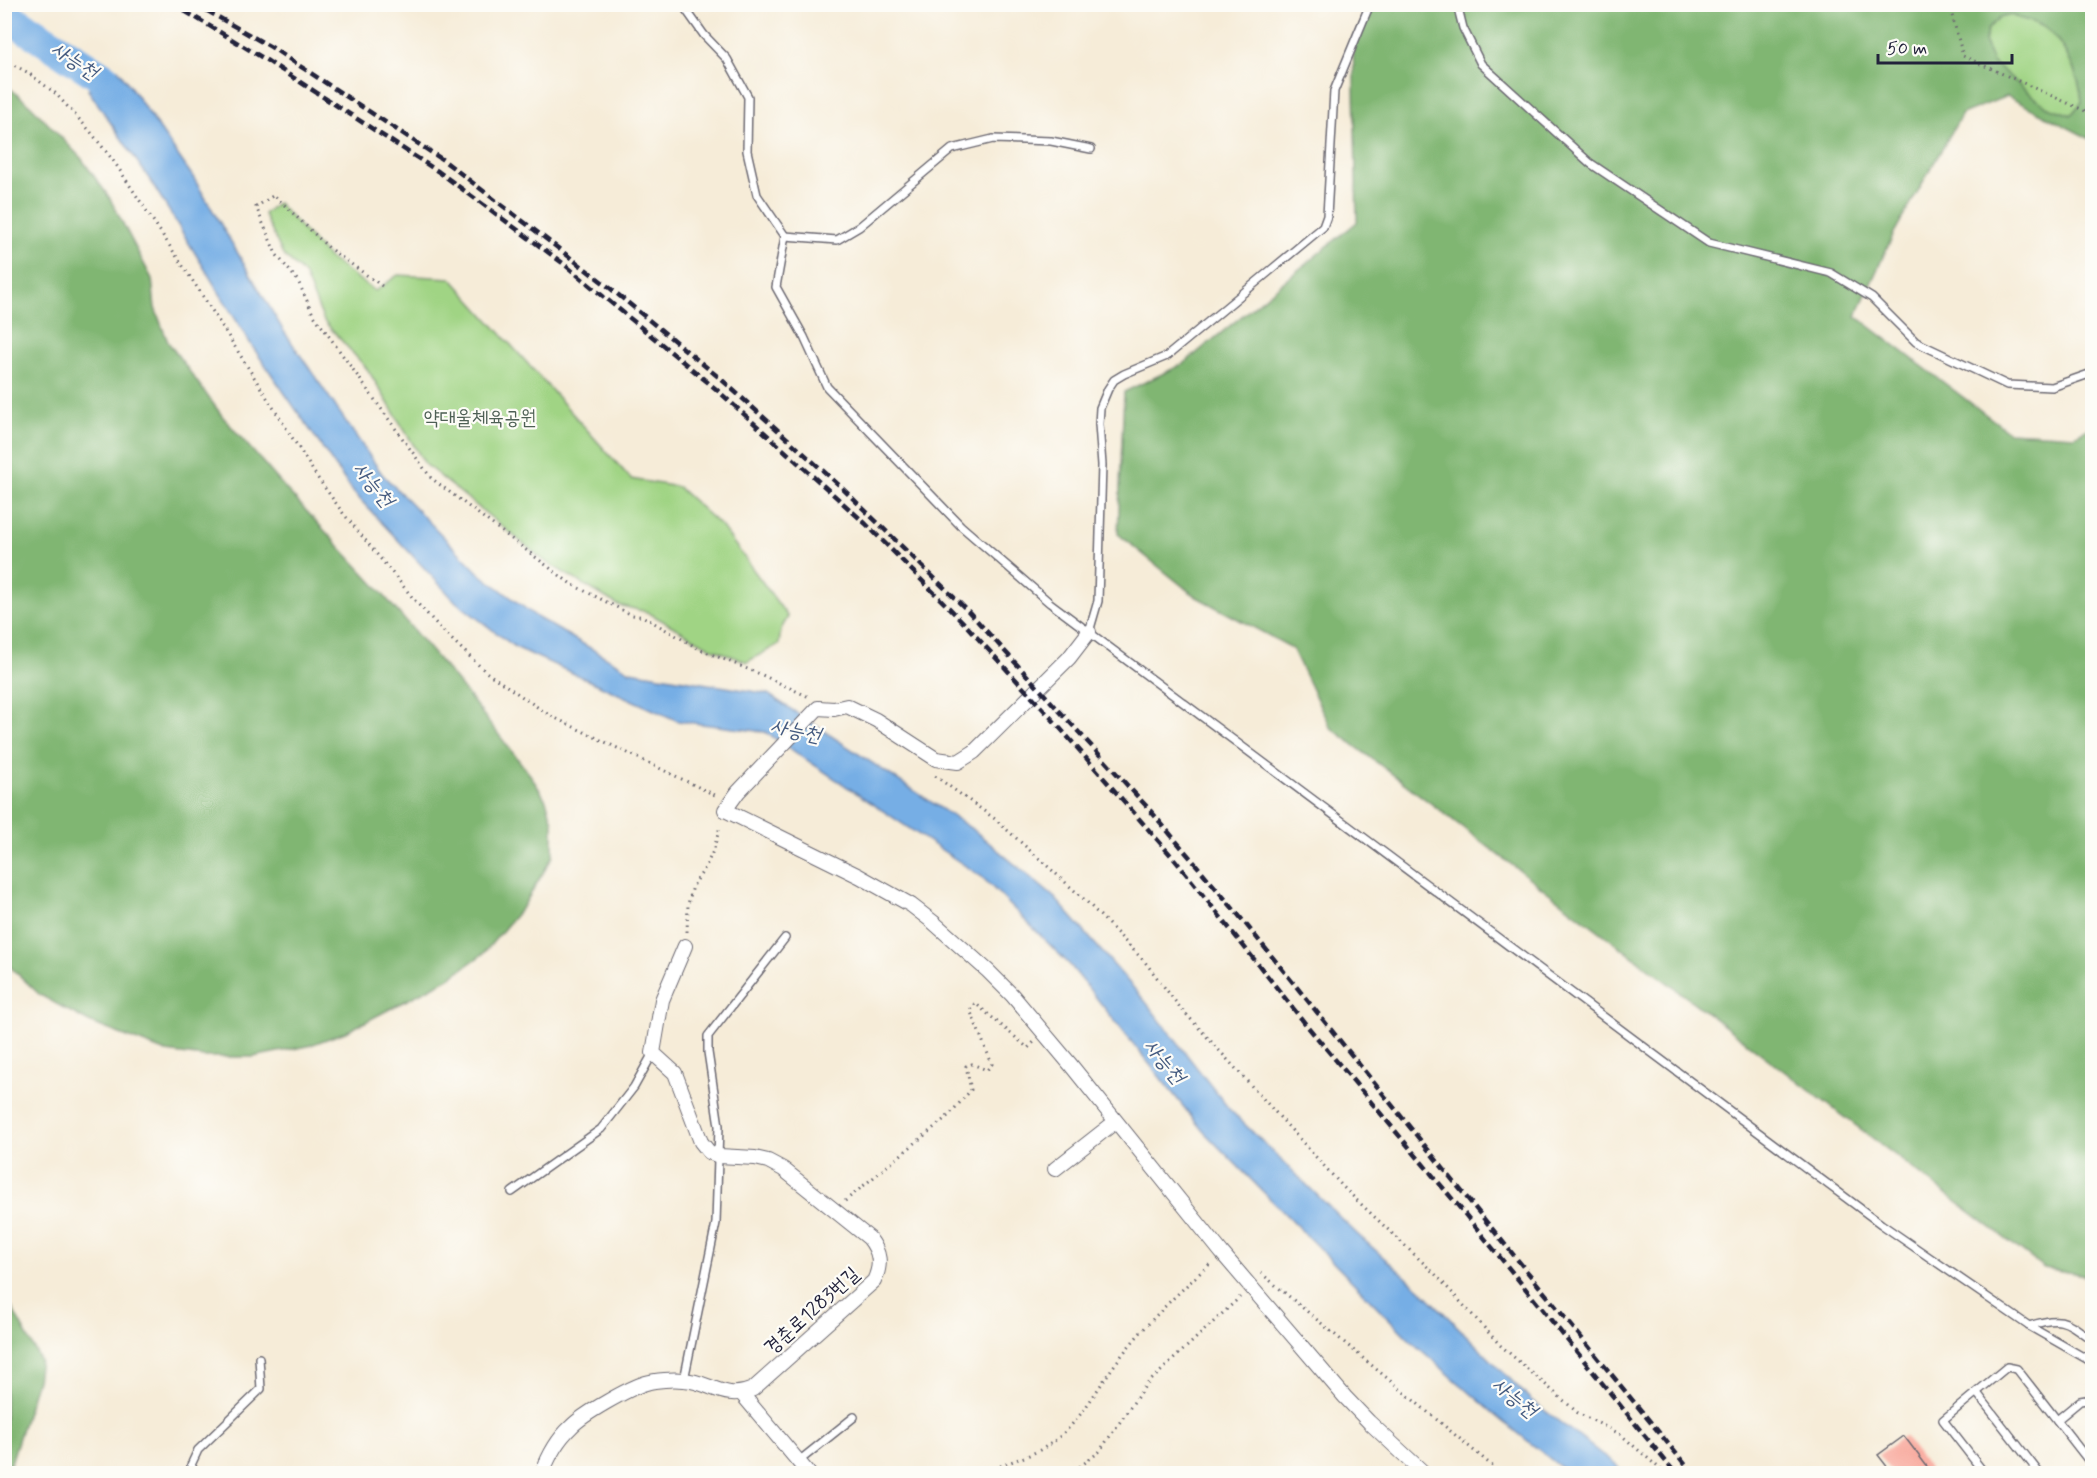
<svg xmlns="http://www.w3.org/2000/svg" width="2097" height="1478" font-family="Mynerve,'Poor Story',sans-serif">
<rect width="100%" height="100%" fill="#fdfcf7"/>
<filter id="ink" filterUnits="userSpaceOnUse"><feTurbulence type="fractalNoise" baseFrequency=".0167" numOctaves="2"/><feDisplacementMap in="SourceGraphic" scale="12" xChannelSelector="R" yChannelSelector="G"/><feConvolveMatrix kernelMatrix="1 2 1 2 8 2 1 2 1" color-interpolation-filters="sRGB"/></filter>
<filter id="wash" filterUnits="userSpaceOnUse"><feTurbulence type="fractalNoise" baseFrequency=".008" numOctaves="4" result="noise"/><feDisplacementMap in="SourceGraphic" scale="24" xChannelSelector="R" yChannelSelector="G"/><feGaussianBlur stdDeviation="1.35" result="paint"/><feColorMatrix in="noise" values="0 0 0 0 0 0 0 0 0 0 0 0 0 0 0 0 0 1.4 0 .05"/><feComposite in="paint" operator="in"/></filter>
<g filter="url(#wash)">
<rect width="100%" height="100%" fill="#f6ecd8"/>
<g fill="#a0d484" stroke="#617b60" stroke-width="1.5">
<path d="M2011,15C2020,19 2033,21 2042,26C2063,38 2081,78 2082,102L2071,115L2048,107L2032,96L1992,62L1985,43L1987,30L1999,18Z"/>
<polygon points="278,203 329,258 375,291 398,275 451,278 631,479 678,487 722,527 788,617 781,629 779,644 747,662 713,649 647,612 618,605 546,562 425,464 368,370 324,321 304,274 283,255 264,214"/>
</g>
<g fill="#80b672" stroke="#516c56" stroke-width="1.5" fill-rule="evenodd">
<path d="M1375,5H2092V140L2007,96L1962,114L1894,233L1856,316L2009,432L2075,436L2092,426V1276L2044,1268L1330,727L1292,648L1195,596L1118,534L1124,392L1183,364L1357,222L1353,38ZM2011,15C2020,19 2033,21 2042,26C2063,38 2081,79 2082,102L2071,115L2048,107L2032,96L1993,62L1985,43L1987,30L1999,18Z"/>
<polygon points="5,84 31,106 81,158 109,197 152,279 155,308 168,342 223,417 286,489 375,585 460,685 531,776 546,800 553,822 553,856 524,905 483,954 449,978 348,1031 308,1046 253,1057 204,1057 166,1052 89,1022 40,995 5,962"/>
<polygon points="5,1295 40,1360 37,1380 11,1463 5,1473"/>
</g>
<polygon fill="#76aee5" stroke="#4c6890" stroke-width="1.5" points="118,69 193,177 283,330 382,474 480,574 538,618 630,671 768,694 975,831 1055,898 1145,1001 1229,1109 1357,1234 1423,1292 1531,1400 1617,1466 1624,1473 1568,1473 1499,1418 1412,1342 1203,1131 1070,965 982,877 765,732 678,721 515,647 456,602 353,492 252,346 152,183 88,90"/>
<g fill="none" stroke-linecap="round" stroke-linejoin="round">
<polyline stroke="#76aee5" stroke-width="32" points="4,14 105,79 127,114"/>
</g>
<g id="blocks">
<polygon fill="#f8a599" points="1904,1436 1932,1473 1892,1473 1878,1455"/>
</g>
</g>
<g filter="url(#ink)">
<use href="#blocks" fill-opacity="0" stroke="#6c6972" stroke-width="1.5"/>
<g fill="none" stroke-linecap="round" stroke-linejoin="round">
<g stroke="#6c6972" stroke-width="10">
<g id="service">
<polyline points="682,4 704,35 727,59 748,97 747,151 757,195 785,236 776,287 804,337 827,387 961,526 1050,603 1881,1224 2029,1326 2092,1362"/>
<polyline points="1457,4 1463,28 1481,64 1590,163 1709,243 1831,273 1872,298 1916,342 2007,385 2052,387 2092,373"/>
<polyline points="785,236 837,240 859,227 952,149 993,139 1051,141 1091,149"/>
<polyline points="1089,632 1098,601 1102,465 1099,424 1100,408 1108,389 1114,380 1124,374 1167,356 1323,227 1327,216 1334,91 1370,4"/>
<polyline points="512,1192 601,1129 634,1087 653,1053"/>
<path d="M2029,1326C2062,1315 2066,1321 2092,1340"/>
<polyline points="684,1380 716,1223 719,1126 708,1052 708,1036 785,938"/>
<polyline points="1977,1393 2040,1474"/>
<polyline points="2057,1420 2080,1401 2092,1399"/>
<polyline points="799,1461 854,1417"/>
<polyline points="196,1474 191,1465 198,1450 261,1389 259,1358"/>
<polyline points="1985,1474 1943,1420 2007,1367 2017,1369 2092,1465"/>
<polyline points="2088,1474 2092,1470"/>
</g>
</g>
<g stroke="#6c6972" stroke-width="16">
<g id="minor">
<polyline points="1089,632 1069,658 974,752 958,762 936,759 876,720 847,706 834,709 818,708 738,792 725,810 859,876 911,905 933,922 988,971 1012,995 1070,1064 1222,1253 1345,1397 1369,1422 1425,1474"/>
<polyline points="1055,1169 1115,1122"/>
<polyline points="742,1394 809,1474"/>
<path d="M542,1474C548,1457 558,1439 571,1427C583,1414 629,1388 646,1383C656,1380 673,1379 683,1380C710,1381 724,1402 753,1389L874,1281C882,1264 880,1252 869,1238L783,1169L768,1161L755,1158L719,1156L709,1152L701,1142L675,1073L653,1053L662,1000L685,946"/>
</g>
</g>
<g stroke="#6c6972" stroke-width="3" stroke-dasharray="1.5 4.5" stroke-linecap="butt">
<polyline points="1949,4 1963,56 2092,114"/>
<polyline points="4,60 27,72 55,93 90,131 115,163 208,304 317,477 343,513 417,603 445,633 486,672 549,715 717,796"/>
<polyline points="382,286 330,249 274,195 256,207 276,254 298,281 313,314 431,478 571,584 632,615 644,617 701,650 760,674 809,697"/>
<polyline points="935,776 995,819 1085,900 1145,962 1178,1005 1345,1189 1435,1274 1500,1345 1578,1413 1620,1434 1666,1474"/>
<polyline points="687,932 688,904 693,886 705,868 714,849 720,826"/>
<polyline points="845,1201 948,1116 971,1090 966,1066 972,1064 987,1070 992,1064 970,1010 975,1003 1028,1048 1034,1042"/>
<polyline points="1261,1273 1502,1474"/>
<path d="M984,1474C1008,1460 1036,1457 1058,1438C1085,1415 1098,1386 1119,1359C1146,1323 1178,1293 1211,1263"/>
<polyline points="1070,1474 1099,1452 1145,1386 1240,1297"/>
</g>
<use href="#service" stroke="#fff" stroke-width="7"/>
<use href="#minor" stroke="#fff" stroke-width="14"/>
<g stroke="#22223b" stroke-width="4.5" stroke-dasharray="9 4.5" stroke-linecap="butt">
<polyline points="173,4 263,58 439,172 564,264 716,389 866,524 962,621 1053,720 1175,860 1308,1027 1460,1208 1676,1474"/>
<polyline points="195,4 271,47 443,160 610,288 722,380 839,485 969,612 1149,809 1236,912 1489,1225 1693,1474"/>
</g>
</g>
</g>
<g text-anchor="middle" stroke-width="4.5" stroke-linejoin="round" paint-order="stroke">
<g font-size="20" fill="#4e6055" stroke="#fdfcf7">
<text x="480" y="424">약대울체육공원</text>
</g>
<g font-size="20" fill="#22223b" stroke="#fdfcf7">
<text transform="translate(811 1310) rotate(-42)" y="7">경춘로1283번길</text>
</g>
<g font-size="21" font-style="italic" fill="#445a7f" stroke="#fdfcf7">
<text transform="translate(75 60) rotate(33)" y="7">사능천</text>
<text transform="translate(374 484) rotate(51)" y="7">사능천</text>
<text transform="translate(796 730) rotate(12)" y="7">사능천</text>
<text transform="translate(1165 1061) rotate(50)" y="7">사능천</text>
<text transform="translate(1515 1397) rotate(39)" y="7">사능천</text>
</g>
</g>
<rect width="2097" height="1478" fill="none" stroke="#fdfcf7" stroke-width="24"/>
<path d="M1878 54v9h134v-9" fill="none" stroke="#22223b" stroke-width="3"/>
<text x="1887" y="54" font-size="18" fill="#22223b" stroke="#fdfcf7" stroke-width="4.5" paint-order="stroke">50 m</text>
</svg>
